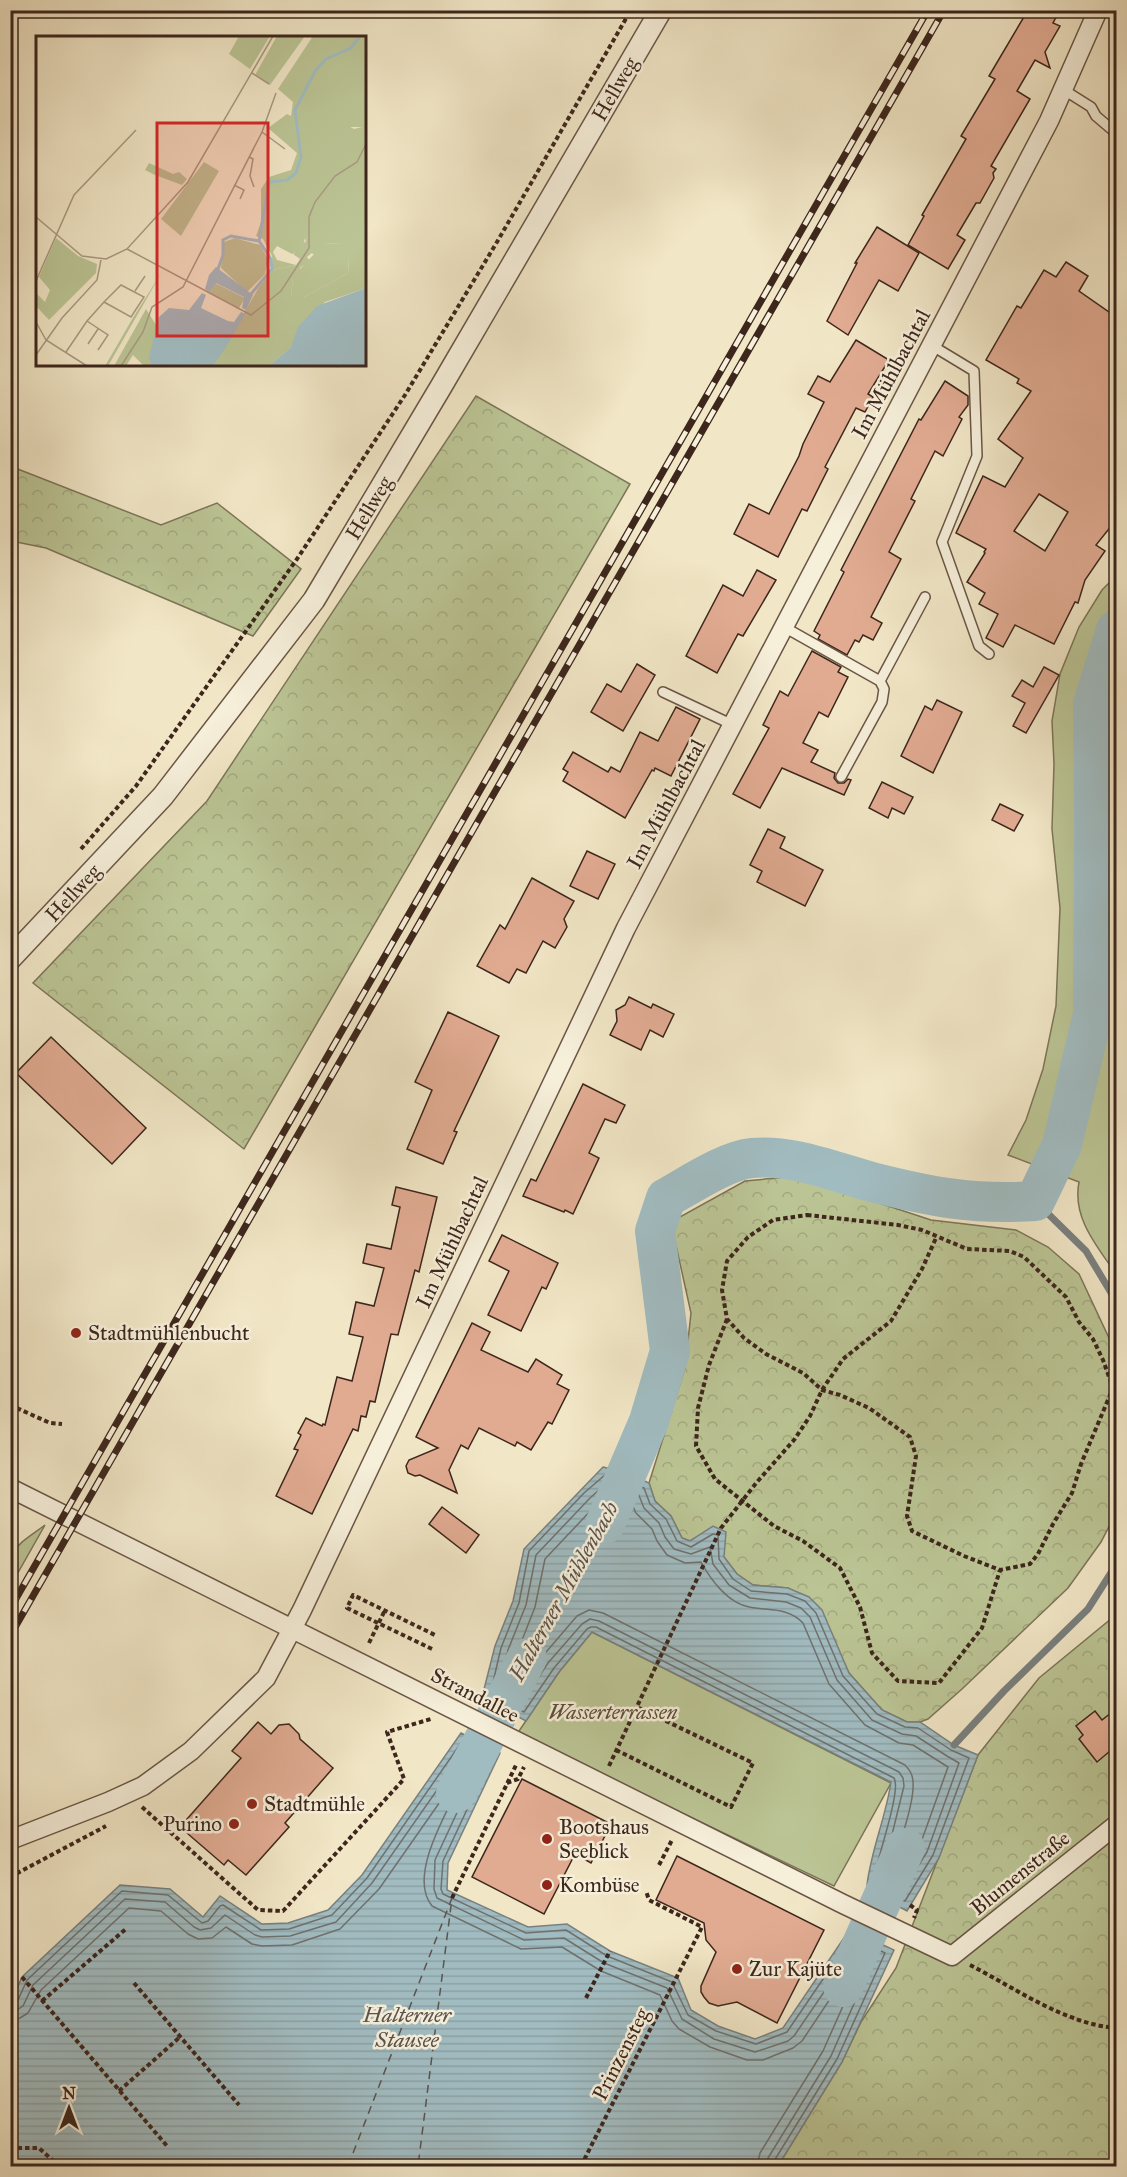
<svg xmlns="http://www.w3.org/2000/svg" width="1127" height="2177" font-family="'IM FELL Great Primer',serif">
<defs>
<pattern id="forest-crowns" width="20" height="18" patternUnits="userSpaceOnUse" patternTransform="scale(1.5)"><rect width="20" height="18" fill="#bbc494"/><path d="M2 6a3 3 0 1 1 6 0M12 15a3 3 0 1 1 6 0" fill="none" stroke="#a2a87f"/></pattern>
<pattern id="water-rules" width="6" height="5" patternUnits="userSpaceOnUse" patternTransform="scale(1.5)"><rect width="6" height="5" fill="#a1bcc1"/><path d="M0 2.5h6" fill="none" stroke="#8ca1a5"/></pattern>
</defs>
<rect width="100%" height="100%" fill="#f1e6c6"/>
<filter id="stains"><feTurbulence type="fractalNoise" baseFrequency=".00333" numOctaves="4"/><feColorMatrix values="0 0 0 0 .2 0 0 0 0 .09 0 0 0 0 .02 0 0 0 .5 -.17"/></filter>
<radialGradient id="worn" r=".72"><stop offset=".6" stop-color="#630" stop-opacity="0"/><stop offset="1" stop-color="#630" stop-opacity=".3"/></radialGradient>
<g fill="#bbc494" stroke="#7c7558" stroke-width="1.5">
<path d="M1116,576V1274C1097,1246 1072,1218 1079,1182L1008,1155L1026,1120L1043,1069L1056,1006L1060,908L1052,829L1054,764L1052,721L1060,674L1079,627L1102,590Z"/>
<path d="M45,1525L11,1585C10,1545 14,1548 45,1525Z"/>
<polygon points="592,1632 891,1783 834,1886 517,1734 559,1672"/>
</g>
<g fill="url(#forest-crowns)" stroke="#7c7558" stroke-width="1.5">
<polygon points="476,396 630,484 244,1149 33,983 207,801"/>
<polygon points="10,466 161,525 217,503 301,569 253,636 46,548 11,541"/>
<polygon points="797,1176 931,1220 1016,1230 1048,1247 1079,1274 1116,1353 1116,1513 1101,1542 1068,1588 962,1689 928,1719 920,1722 907,1722 882,1710 849,1673 838,1650 788,1588 753,1585 737,1574 724,1557 698,1537 690,1541 682,1538 671,1516 655,1501 649,1483 685,1368 691,1313 673,1232 678,1218 745,1181"/>
<polygon points="1116,1611 1116,2166 778,2166 842,2062 861,2022 896,1968 978,1755 1039,1678 1112,1618"/>
</g>
<g fill="url(#water-rules)" stroke="#79807f" stroke-width="1.5">
<path d="M603,1467L627,1473L649,1483L655,1501L671,1516L682,1538L690,1541L713,1526L726,1532L724,1557L737,1574L753,1585L788,1588L809,1597L822,1610L849,1673L882,1710L907,1722H920L954,1745L978,1755L939,1858L907,1911L875,1894L877,1890L867,1885C871,1850 886,1817 891,1782L592,1632L559,1672L526,1721L482,1697L495,1646L513,1601L524,1549Z"/>
<polygon points="461,1733 500,1753 448,1863 447,1890 528,1927 567,1924 610,1951 678,1978 691,2010 718,2026 755,2039 783,2028 850,1929 894,1950 842,2062 778,2166 11,2166 11,2002 22,1977 120,1885 170,1889 203,1917 220,1896 262,1924 288,1923 328,1910 362,1875"/>
</g>
<g fill="none" stroke-linecap="round" stroke-linejoin="round">
<g stroke="#6f716e" stroke-width="1.5">
<path d="M606,1474L625,1479L644,1488L650,1504L666,1519L677,1541L691,1547L713,1534L718,1535L719,1559L733,1579L751,1591L787,1594L805,1601L816,1613L843,1676L877,1714L905,1727L918,1728L951,1750L969,1758L933,1855L905,1901L884,1892L881,1886L874,1880C876,1860 902,1790 894,1778L596,1627H591L587,1629L554,1668L524,1712L504,1703L490,1695L501,1648L519,1603L529,1551L584,1493Z"/>
<polygon points="608,1482 622,1486 638,1493 644,1508 659,1523 665,1537 674,1549 691,1554 710,1547 713,1564 729,1585 750,1598 786,1602 801,1608 810,1617 837,1680 872,1720 902,1734 916,1736 947,1756 959,1763 927,1852 902,1891 890,1887 882,1875 904,1786 903,1778 899,1772 599,1621 590,1619 582,1624 548,1663 522,1702 499,1691 508,1650 526,1605 536,1555 590,1498"/>
<path d="M611,1492L630,1500L636,1513L652,1529L657,1541L667,1555L685,1563L701,1562C711,1580 728,1603 749,1607C769,1611 788,1607 803,1623L829,1684L865,1725L899,1743L913,1745L948,1767L919,1848L900,1878H896L892,1869C898,1848 915,1802 913,1782C913,1775 910,1770 905,1765L603,1613L589,1610L577,1616L541,1658L519,1690L516,1691L509,1687L517,1653L535,1607L545,1559L596,1505Z"/>
<polyline points="10,2003 18,2000 27,1980 122,1891 168,1895 202,1923 208,1921 220,1906 223,1905 261,1930 289,1929 332,1915 367,1878 461,1743 464,1742 489,1755 491,1758 443,1861 441,1889 443,1894 526,1933 566,1930 607,1956 672,1982 688,2015 716,2031 756,2044 787,2032 851,1938 854,1938 885,1953 837,2059 774,2161 773,2166"/>
<polyline points="10,2010 17,2010 23,2006 33,1985 125,1899 165,1902 194,1927 200,1930 211,1928 225,1915 255,1935 262,1937 290,1936 336,1922 372,1883 463,1753 466,1752 480,1758 481,1761 435,1860 434,1889 437,1898 524,1940 564,1938 604,1963 667,1988 682,2019 714,2039 755,2052 788,2041 794,2036 854,1948 857,1947 875,1956 831,2056 768,2158 766,2166"/>
<path d="M10,2019L20,2018L28,2013L41,1990L129,1908L161,1911L188,1934L198,1939L212,1938L226,1927L252,1944L262,1946L292,1945L340,1929L379,1889L456,1779L459,1778L461,1782C448,1811 407,1876 432,1906L521,1949L562,1947L601,1971L660,1995L672,2021L679,2029L710,2047L747,2060H763L793,2048L802,2041L856,1960L863,1961L823,2051L760,2153L757,2166"/>
</g>
<g stroke="#79807f" stroke-width="7">
<polyline points="1035,1201 1086,1251 1116,1301"/>
<polyline points="954,1745 1004,1691 1088,1609 1116,1565"/>
</g>
<g stroke="#a1bcc1" stroke-width="40">
<path d="M605,1524L649,1421L670,1351L655,1231L666,1198C688,1186 727,1160 752,1158C793,1154 834,1172 872,1182C931,1197 974,1205 1035,1201L1062,1145L1093,1014L1094,812L1093,704L1116,630"/>
<polyline points="456,1793 527,1658"/>
<polyline points="843,1987 905,1848"/>
</g>
<polyline stroke="#5b534e" stroke-width="1.5" stroke-dasharray="8 6" stroke-linecap="butt" points="348,2166 452,1898 418,2166"/>
</g>
<g fill="#e1ab92" stroke="#3d261c" stroke-width="1.5" fill-rule="evenodd">
<polygon points="1028,10 1060,10 1053,23 1060,26 1045,52 1050,68 1035,60 1017,91 1030,99 991,166 996,169 993,173 994,178 980,203 976,203 957,235 965,240 948,269 908,245 924,216 922,215 966,139 961,136 995,79 989,76"/>
<polygon points="877,227 919,253 898,291 879,280 848,335 827,321 857,263 855,263"/>
<path d="M1066,262L1088,276L1079,291L1116,317V520L1096,545L1105,551L1085,580L1078,603L1075,602L1054,644L1015,625L1003,647L986,638L998,614L979,604L985,593L967,582L985,553L984,552L986,549L956,533L983,476L1005,487L1023,458L998,439L1031,391L1017,383L1019,379L986,360L1017,306L1021,308L1044,270L1056,277ZM1039,494L1068,512L1045,551L1014,531Z"/>
<polygon points="856,340 889,360 868,394 873,397 865,412 856,408 825,467 828,469 807,511 802,509 778,557 734,534 749,504 769,514 799,456 803,444 824,402 808,394 818,376 830,382"/>
<polygon points="945,381 968,396 968,405 959,417 962,419 943,456 935,451 911,499 915,501 889,552 901,559 871,617 882,623 873,640 863,635 859,642 855,640 847,655 818,639 820,635 814,631 844,572 841,570 919,419 921,420"/>
<polygon points="757,570 776,580 743,636 738,634 717,673 686,656 723,585 743,596"/>
<polygon points="812,651 841,667 838,672 848,677 828,717 819,712 803,743 818,750 811,762 835,773 834,778 838,783 844,783 848,779 851,780 844,795 782,768 760,808 733,794 769,728 763,725 780,691 788,696"/>
<polygon points="637,664 655,675 623,731 591,712 607,684 621,692"/>
<polygon points="1044,667 1059,675 1026,733 1013,726 1025,703 1012,696 1022,680 1033,687"/>
<polygon points="937,700 962,712 933,773 901,756 925,706 932,710"/>
<polygon points="676,707 700,719 671,776 655,768 654,771 652,770 625,818 563,781 568,772 563,769 573,752 608,772 611,767 620,772 640,732 658,741"/>
<polygon points="882,782 913,797 904,814 892,808 888,818 869,808"/>
<polygon points="1000,804 1023,815 1014,831 992,820"/>
<polygon points="768,829 785,837 780,848 823,870 805,906 757,882 762,871 750,865"/>
<polygon points="587,851 615,864 598,899 570,886"/>
<polygon points="532,878 574,901 564,919 567,927 555,948 543,941 526,973 517,969 509,983 477,966 500,925 505,929"/>
<polygon points="629,997 651,1008 653,1004 674,1014 663,1037 650,1030 641,1050 610,1035 617,1021 616,1010 625,1005"/>
<polygon points="448,1012 499,1036 454,1131 457,1132 443,1164 407,1149 432,1090 415,1082"/>
<polygon points="51,1037 146,1128 112,1164 16,1073"/>
<polygon points="583,1084 625,1105 616,1123 605,1119 589,1153 599,1158 573,1214 565,1210 564,1212 523,1196 531,1179 536,1181"/>
<polygon points="396,1187 437,1197 419,1272 415,1270 398,1335 391,1334 375,1402 370,1401 366,1417 361,1416 358,1431 353,1429 312,1514 276,1496 298,1450 294,1449 301,1435 298,1433 306,1418 322,1426 323,1424 325,1425 337,1377 352,1381 363,1337 349,1334 356,1302 374,1306 384,1268 363,1263 367,1244 391,1249 400,1207 392,1205"/>
<polygon points="502,1235 558,1263 546,1289 542,1287 521,1331 488,1315 509,1271 489,1261"/>
<polygon points="472,1323 490,1332 481,1350 528,1372 536,1359 562,1375 557,1384 569,1390 552,1424 548,1422 531,1450 517,1442 515,1446 479,1428 468,1449 461,1445 449,1470 457,1493 420,1475 415,1476 408,1473 406,1466 409,1460 438,1448 416,1437"/>
<polygon points="442,1507 479,1535 466,1553 429,1524"/>
<polygon points="1116,1709 1116,1746 1097,1762 1079,1739 1083,1735 1076,1726 1095,1711 1102,1720"/>
<polygon points="258,1722 271,1734 279,1725 289,1724 299,1734 300,1739 333,1768 285,1823 289,1827 246,1875 228,1860 224,1865 180,1827 241,1758 232,1751"/>
<polygon points="522,1779 611,1824 591,1863 575,1854 544,1914 472,1877"/>
<polygon points="677,1856 824,1930 777,2023 737,2002 718,2006 709,2003 704,1997 701,1992 701,1986 716,1952 706,1940 704,1923 656,1900"/>
</g>
<g fill="none" stroke-linecap="round" stroke-linejoin="round">
<g stroke="#6a5646" stroke-width="12">
<g id="service">
<polyline points="1064,90 1091,107 1096,116 1116,133"/>
<polyline points="931,345 974,371 977,456 942,542 979,646 989,654"/>
<polyline points="784,627 880,681 884,689 882,702 841,777"/>
<polyline points="880,681 925,597"/>
<polyline points="663,692 733,725"/>
</g>
</g>
<g stroke="#6a5646" stroke-width="21">
<g id="minor">
<polyline points="10,1488 843,1904 952,1956 1116,1825"/>
<polyline points="10,1840 108,1802 143,1786 191,1751 266,1678 302,1610 626,928 1049,121 1098,10"/>
</g>
</g>
<g stroke="#6a5646" stroke-width="24">
<polyline id="tertiary" points="10,959 163,796 314,600 442,385 661,10"/>
</g>
<g stroke="#3d261c" stroke-width="4" stroke-dasharray="4.5 3" stroke-linecap="butt">
<polyline points="81,849 136,786 297,559 405,395 497,242 631,10"/>
<polygon points="807,1215 898,1225 922,1230 967,1249 1010,1251 1024,1257 1066,1297 1079,1322 1093,1339 1103,1360 1113,1388 1081,1464 1072,1493 1053,1524 1038,1554 1030,1564 1000,1570 964,1556 912,1531 907,1516 916,1456 910,1437 869,1408 840,1395 822,1390 803,1373 766,1354 744,1338 727,1319 722,1290 727,1261 748,1237 773,1220"/>
<polyline points="727,1319 709,1365 698,1408 696,1446 715,1479 774,1526 803,1541 840,1568 860,1607 872,1653 898,1681 939,1683 982,1628 1000,1570"/>
<polyline points="10,1405 50,1423 62,1424"/>
<polyline points="369,1643 385,1610"/>
<polyline points="432,1649 347,1608 353,1595 437,1636"/>
<polyline points="616,1750 731,1807 753,1763 637,1707"/>
<polyline points="609,1766 721,1528 757,1482 794,1440 810,1416 822,1390 843,1359 891,1321 922,1269 936,1238"/>
<polyline points="507,1783 518,1779 524,1767"/>
<polyline points="142,1807 258,1910 283,1911 404,1779 387,1732 431,1719"/>
<polyline points="659,1865 672,1840"/>
<polyline points="10,1877 106,1826"/>
<polyline points="452,1898 517,1763"/>
<polyline points="910,1905 917,1910 914,1918"/>
<path d="M970,1965C1015,1988 1065,2024 1116,2028"/>
<polyline points="22,1977 167,2146"/>
<polyline points="134,1983 239,2105"/>
<polyline points="586,1998 610,1951"/>
<polyline points="42,2001 127,1928"/>
<polyline points="10,2089 13,2098 10,2110"/>
<polyline points="119,2091 180,2037"/>
<polyline points="10,2148 39,2148 59,2166"/>
<polyline points="581,2166 702,1927 649,1900 646,1891"/>
</g>
<use href="#service" stroke="#f6efda" stroke-width="9"/>
<use href="#minor" stroke="#f6efda" stroke-width="18"/>
<use href="#tertiary" stroke="#f6efda" stroke-width="21"/>
<g stroke="#3d261c" stroke-width="7">
<g id="rail">
<polyline points="10,1609 928,10"/>
<polyline points="10,1636 944,10"/>
</g>
</g>
<use href="#rail" stroke="#f6efda" stroke-width="4.5" stroke-dasharray="14" stroke-linecap="butt"/>
</g>
<g fill="#8f2418" stroke="#f6efda" stroke-width="2">
<circle cx="76" cy="1333" r="6"/>
<circle cx="252" cy="1804" r="6"/>
<circle cx="234" cy="1824" r="6"/>
<circle cx="547" cy="1839" r="6"/>
<circle cx="547" cy="1885" r="6"/>
<circle cx="737" cy="1969" r="6"/>
</g>
<g text-anchor="middle" stroke-width="5" stroke-linejoin="round" paint-order="stroke">
<g font-size="21" fill="#3d261c" stroke="#f6efda">
<text transform="translate(615 89) rotate(-60)" y="7">Hellweg</text>
<text transform="translate(891 374) rotate(-62)" y="7">Im Mühlbachtal</text>
<text transform="translate(369 508) rotate(-59)" y="7">Hellweg</text>
<text transform="translate(666 804) rotate(-62)" y="7">Im Mühlbachtal</text>
<text transform="translate(73 893) rotate(-47)" y="7">Hellweg</text>
<text transform="translate(452 1242) rotate(-65)" y="7">Im Mühlbachtal</text>
<text transform="translate(475 1695) rotate(27)" y="7">Strandallee</text>
<text transform="translate(1020 1873) rotate(-39)" y="7">Blumenstraße</text>
<text transform="translate(621 2054) rotate(-63)" y="7">Prinzensteg</text>
</g>
<g font-size="21" fill="#3d261c" stroke="#f6efda" text-anchor="start">
<text x="88" y="1340">Stadtmühlenbucht</text>
<text x="264" y="1811">Stadtmühle</text>
<text x="222" y="1831" text-anchor="end">Purino</text>
<text x="559" y="1834">Bootshaus<tspan x="559" dy="24">Seeblick</tspan></text>
<text x="559" y="1892">Kombüse</text>
<text x="749" y="1976">Zur Kajüte</text>
</g>
<g font-size="21" font-style="italic" fill="#5c4e3a" stroke="#f6efda">
<text x="613" y="1719">Wasserterrassen</text>
</g>
<g font-size="22" font-style="italic" fill="#5b534e" stroke="#f6efda">
<text transform="translate(563 1591) rotate(-61)" y="8">Halterner Mühlenbach</text>
<text x="407" y="2022">Halterner<tspan x="407" dy="25">Stausee</tspan></text>
</g>
</g>
<g transform="translate(36 36)">
<rect width="330" height="330" fill="#f1e6c6"/>
<path d="M277,0H330V91H313L322,120L269,202L267,211L256,218L241,210L237,216L241,224L260,229L237,234L236,220L227,203L220,200L225,186V153L233,141L255,134L261,117L232,92L251,78L255,80L257,66L242,53ZM20,202L42,220L61,228L60,237L13,284L0,270V257L9,266L14,254L3,241ZM288,207L305,208L313,221L312,237L268,261H255L257,241ZM126,236L72,330H69L98,280ZM179,247L209,262L203,272L172,257Z" fill="#bbc494"/>
<path d="M203,0H234L214,33L193,18ZM241,0H269L234,49L219,39ZM311,89L318,93L330,90V252L289,266L255,311L233,330H177L223,251L237,234L260,229L264,223L257,218L270,205L262,186V166L277,155L279,141L315,126L319,119L316,108L306,95ZM288,207L305,208V220L313,222L312,237L268,261H255L257,241H268L264,232L274,225L271,221L276,217L282,223L288,220ZM168,126L183,135L145,200L125,183ZM113,127L137,138L143,136L151,143L146,149L119,139L109,134ZM199,202L224,209L232,223L229,238L211,256L185,232L188,206ZM110,273L122,292L115,317L116,330H108L97,319L90,330H78Z" fill="#bbc494" fill-rule="evenodd"/>
<path d="M180,231L217,259L210,274L206,272L208,261L180,247L173,256L169,253L173,239ZM330,252V330H233L255,311L262,291L281,270ZM166,257L170,259L165,272L192,285L198,286L205,276L209,278L194,305L177,330H116L113,322L123,281L133,272L153,274Z" fill="#a1bcc1"/>
<path fill="none" stroke="#a1bcc1" stroke-width="3" d="M181,236L187,219V204L195,200L223,205L233,146L251,144L260,137L265,121L259,74L279,35L290,23L315,12L324,0M215,258L236,233L235,223L223,205M147,330L166,273L158,330M300,330L330,325"/>
<path fill="none" stroke="#a99982" stroke-width="1.5" d="M216,37L233,48M226,96L249,113M213,121L217,123L214,140L218,151M198,149L208,154L204,163M0,181L46,220L70,223L91,213L152,146L237,0M91,213L215,279L245,255L273,212V181L279,166L299,140L321,126L330,108M0,245L38,159L100,94M99,255L109,240M51,285L72,299L62,314M0,286L10,304L51,330M52,308L62,293M30,316L51,285L68,266L85,249L108,261L95,281L68,266M0,319L26,282L61,244L65,224M85,330L107,296L116,271L147,251L226,96L240,57"/>
<path fill="#d62828" fill-opacity="0.15" stroke="#d62828" stroke-width="3" d="M121,87H232V300H121Z"/>
<rect width="330" height="330" fill="none" stroke="#3d261c" stroke-width="3"/>
</g>
<rect width="1127" height="2177" fill="none" stroke="#f1e6c6" stroke-width="36"/>
<rect x="12" y="12" width="1103" height="2153" fill="none" stroke="#3d261c" stroke-width="3"/>
<rect x="18" y="18" width="1091" height="2141" fill="none" stroke="#3d261c" stroke-width="1.5"/>
<g transform="translate(69 2108)" stroke="#f6efda" stroke-width="4.5" paint-order="stroke">
<path d="M0-4.5L10 22L0 15L-10 22Z" fill="#3d261c"/>
<text y="-9" font-size="16" font-weight="bold" text-anchor="middle" fill="#3d261c">N</text>
</g>
<rect width="100%" height="100%" filter="url(#stains)"/>
<rect width="100%" height="100%" fill="url(#worn)"/>
</svg>
